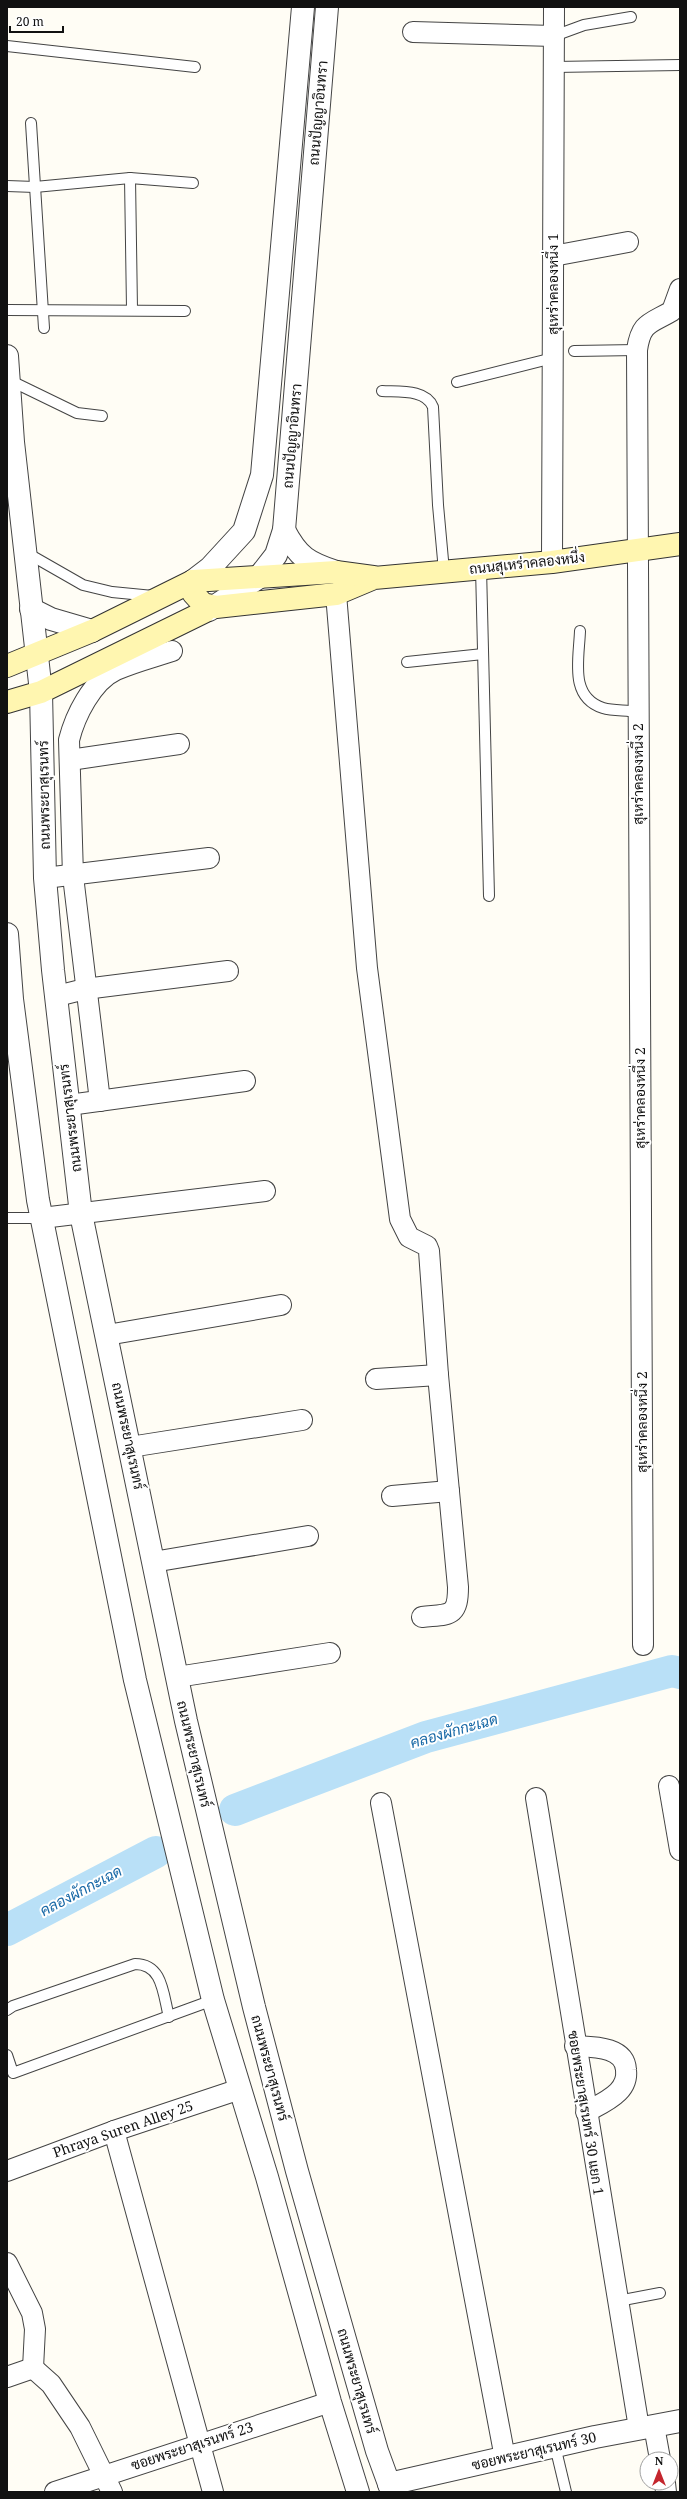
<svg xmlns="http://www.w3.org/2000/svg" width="687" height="2499" font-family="'Noto Serif',Sarabun,serif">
<rect width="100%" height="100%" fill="#fffdf5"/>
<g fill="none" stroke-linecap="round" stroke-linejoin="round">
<g stroke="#b9e0f7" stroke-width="32">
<polyline points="235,1810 426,1737 672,1671 680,1673"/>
<polyline points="7,1930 156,1852"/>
</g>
<g stroke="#444" stroke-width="12">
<g id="service">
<polyline points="554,36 584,25 631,17"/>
<polyline points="7,46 195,67"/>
<polyline points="554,67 680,65"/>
<polyline points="31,123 44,328"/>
<polyline points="130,178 132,309"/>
<polyline points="7,186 35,187 130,178 193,183"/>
<polyline points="7,310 185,311"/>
<polyline points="574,351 637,350"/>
<polyline points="9,380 77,413 102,416"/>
<polyline points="457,382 553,358"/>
<path d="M382,391C399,392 426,389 433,407L438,505L444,571"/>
<polyline points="27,553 83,585 112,592 153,596"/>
<polyline points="481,568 489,896"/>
<path d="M580,631C579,659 569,697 603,708C613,711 626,710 637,712"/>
<polyline points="407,662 483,654"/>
<polyline points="7,1218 42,1218"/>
<path d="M7,2010L13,2006L135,1964C163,1964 163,1994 169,2017"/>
<polyline points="7,2055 13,2073 213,2000"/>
<polyline points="618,2301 660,2293"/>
<polyline points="555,2446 566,2492"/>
</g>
</g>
<g stroke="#444" stroke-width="22">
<g id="minor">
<polyline points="413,32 554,36"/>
<polyline points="553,256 628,242"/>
<polyline points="552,562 554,7"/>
<path d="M336,594L367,968L400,1219L409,1237L427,1246L429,1251L438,1375L458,1587C458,1618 449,1614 422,1617"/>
<polyline points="70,760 179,744"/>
<polyline points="45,878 209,858"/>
<polyline points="57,996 85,989 228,971"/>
<path d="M100,1101L73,876L69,740C75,716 92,681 116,670C134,662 154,657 172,651"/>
<polyline points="69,1105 245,1081"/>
<polyline points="42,1218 265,1191"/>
<polyline points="107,1335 281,1305"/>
<polyline points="376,1379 438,1375"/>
<polyline points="130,1447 302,1420"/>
<polyline points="392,1496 449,1491"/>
<polyline points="153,1562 308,1536"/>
<path d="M643,1645L637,350C641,322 650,324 672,311L680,289"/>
<polyline points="177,1677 330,1653"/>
<polyline points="669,1786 680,1850"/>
<polyline points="536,1798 639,2428"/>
<polyline points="381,1803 505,2458"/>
<path d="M575,2046C592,2047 625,2046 626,2070C627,2078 624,2086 618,2092C609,2101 597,2106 586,2112"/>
<polyline points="114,2131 213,2492"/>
<polyline points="7,2171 114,2131 240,2089"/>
<polyline points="7,2263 32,2313 35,2329 33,2368"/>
<polyline points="33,2368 51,2384 80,2427 112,2492"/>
<polyline points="7,2377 33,2368"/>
<polyline points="654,2426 660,2459"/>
<polyline points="665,2483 666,2492"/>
<polyline points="55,2492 330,2402"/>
</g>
</g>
<g stroke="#444" stroke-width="24">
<g id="tertiary">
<polyline points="7,356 13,442 41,692 45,878 53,970 81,1214 186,1721 254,2007 297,2171 346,2343 377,2451 392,2492"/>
<path d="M284,530C298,557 308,563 336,572"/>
<polyline points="193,581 210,568 244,531 262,475 303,7"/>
<polyline points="31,609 51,619 92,631"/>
<polyline points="209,610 258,578 276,555 284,530 327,7"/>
<polyline points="7,934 12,999 38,1200 135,1680 213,2000 267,2177 330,2402 358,2492"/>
<polyline points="389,2484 595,2437 680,2421"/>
</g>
</g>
<g stroke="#333" stroke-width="24">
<g id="secondary">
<polyline points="193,581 193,593 203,604 216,607 336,594 374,578 552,562 680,544"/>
<polyline points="7,666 92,631 193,581 336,572 373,577"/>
<polyline points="7,702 41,692 204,612"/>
</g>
</g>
<use href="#service" stroke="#fff" stroke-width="10"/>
<use href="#minor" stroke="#fff" stroke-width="20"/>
<use href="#tertiary" stroke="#fff" stroke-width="22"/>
<use href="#secondary" stroke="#fff6b0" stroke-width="22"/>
</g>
<g text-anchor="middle" stroke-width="4" stroke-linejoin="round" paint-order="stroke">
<g font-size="14" fill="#111" stroke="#fff">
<text transform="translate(318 113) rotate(-85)" y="5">ถนนปัญญาอินทรา</text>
<text transform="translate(553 284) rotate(-90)" y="5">สุเหร่าคลองหนึ่ง 1</text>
<text transform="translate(292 436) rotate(-85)" y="5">ถนนปัญญาอินทรา</text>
<text transform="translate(527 563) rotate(-6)" y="5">ถนนสุเหร่าคลองหนึ่ง</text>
<text transform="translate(638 774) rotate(-90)" y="5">สุเหร่าคลองหนึ่ง 2</text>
<text transform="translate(44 795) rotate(-91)" y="5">ถนนพระยาสุเรนทร์</text>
<text transform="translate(640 1098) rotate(-90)" y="5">สุเหร่าคลองหนึ่ง 2</text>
<text transform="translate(70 1118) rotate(-97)" y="5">ถนนพระยาสุเรนทร์</text>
<text transform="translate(642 1422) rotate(-90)" y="5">สุเหร่าคลองหนึ่ง 2</text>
<text transform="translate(128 1436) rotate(78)" y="5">ถนนพระยาสุเรนทร์</text>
<text transform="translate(194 1754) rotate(77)" y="5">ถนนพระยาสุเรนทร์</text>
<text transform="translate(270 2068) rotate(75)" y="5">ถนนพระยาสุเรนทร์</text>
<text transform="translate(586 2113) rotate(81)" y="5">ซอยพระยาสุเรนทร์ 30 แยก 1</text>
<text transform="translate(123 2129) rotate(-19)" y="5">Phraya Suren Alley 25</text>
<text transform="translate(357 2381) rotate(74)" y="5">ถนนพระยาสุเรนทร์</text>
<text transform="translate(192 2446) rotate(-18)" y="5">ซอยพระยาสุเรนทร์ 23</text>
<text transform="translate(534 2451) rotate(-13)" y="5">ซอยพระยาสุเรนทร์ 30</text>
</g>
<g font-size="15" font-style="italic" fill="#1768a6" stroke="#fff">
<text transform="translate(454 1731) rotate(-16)" y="5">คลองผักกะเฉด</text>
<text transform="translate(81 1891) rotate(-28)" y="5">คลองผักกะเฉด</text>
</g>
</g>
<rect width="687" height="2499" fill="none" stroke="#111111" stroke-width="16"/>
<g transform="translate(659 2471)"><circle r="19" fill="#ffffff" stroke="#a0a0a0"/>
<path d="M0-3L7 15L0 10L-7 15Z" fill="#c4262e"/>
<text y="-6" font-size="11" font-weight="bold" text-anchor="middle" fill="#111111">N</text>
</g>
<path d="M10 26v6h53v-6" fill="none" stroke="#111111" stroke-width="2"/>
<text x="16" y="26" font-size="12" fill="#111111" stroke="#ffffff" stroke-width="3" paint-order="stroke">20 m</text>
</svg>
